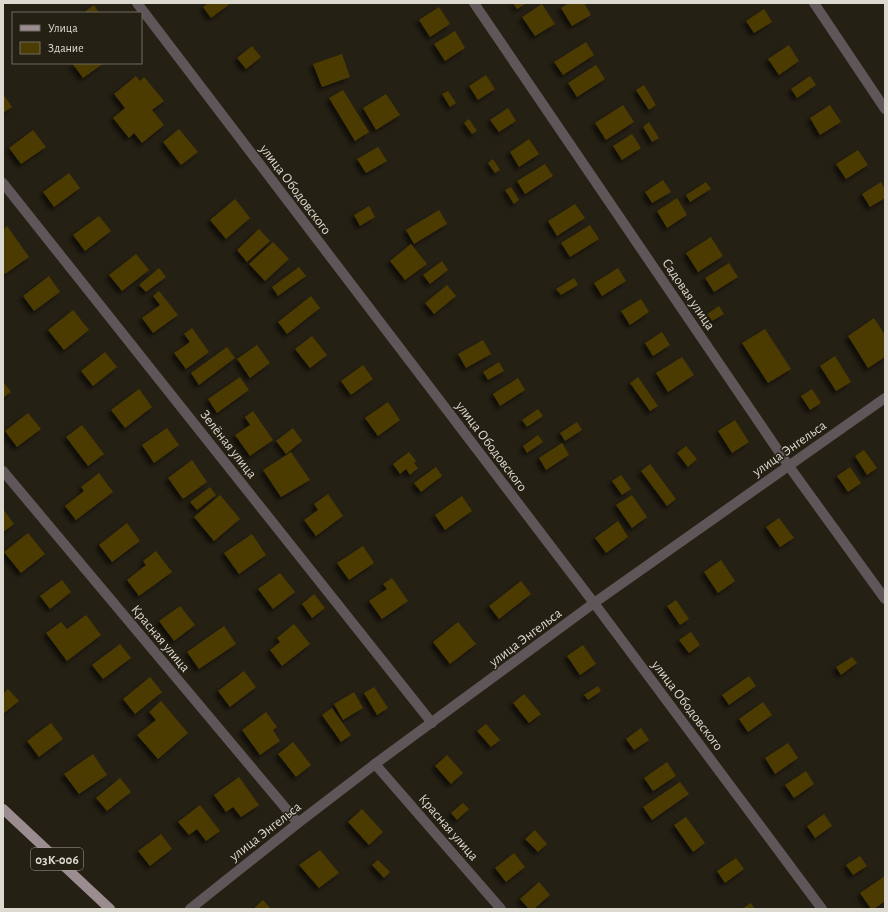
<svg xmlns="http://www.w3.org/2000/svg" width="888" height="912" font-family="'Alegreya Sans',sans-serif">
<defs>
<filter id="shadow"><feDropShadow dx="-3.5" dy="3.5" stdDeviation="2" flood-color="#0009"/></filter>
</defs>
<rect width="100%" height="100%" fill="#252014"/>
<g fill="#4c3b02" filter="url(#shadow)">
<polygon points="208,3 231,3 211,18 203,7"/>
<polygon points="513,3 527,3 517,9"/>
<polygon points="569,3 584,3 591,15 572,26 561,8"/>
<polygon points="542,4 555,24 535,36 522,17"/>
<polygon points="94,5 99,13 83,13"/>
<polygon points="439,7 450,24 430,37 419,20"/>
<polygon points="764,9 772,22 754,33 746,21"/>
<polygon points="455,31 465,48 445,61 434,44"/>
<polygon points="586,42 594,55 563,75 554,62"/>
<polygon points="789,45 799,61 779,75 768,59"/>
<polygon points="252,46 261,57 246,69 237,58"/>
<polygon points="342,54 350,77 322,87 313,64"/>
<polygon points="72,63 104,63 83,78"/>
<polygon points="596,65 605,79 577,97 568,83"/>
<polygon points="486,75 495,89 478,100 469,86"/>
<polygon points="136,76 140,81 144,77 164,101 152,110 164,125 142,143 134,133 129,138 113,118 125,108 114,94"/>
<polygon points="810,76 816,85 797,98 791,89"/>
<polygon points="644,85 656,105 649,110 636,90"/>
<polygon points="343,90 369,132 355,141 329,98"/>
<polygon points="448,91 456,103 450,107 442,94"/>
<polygon points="3,94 12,107 3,113"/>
<polygon points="386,94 400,115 376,130 363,108"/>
<polygon points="623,105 634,122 606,140 595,123"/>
<polygon points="830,105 841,122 820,135 810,118"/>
<polygon points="508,108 516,121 499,132 490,120"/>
<polygon points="469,119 477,131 472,134 464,123"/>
<polygon points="649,122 659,138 652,142 643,127"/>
<polygon points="179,129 198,152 181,165 163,142"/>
<polygon points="33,130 46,147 21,164 9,148"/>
<polygon points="632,134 641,148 622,160 613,146"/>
<polygon points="529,139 539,154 519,167 510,152"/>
<polygon points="378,147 387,161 366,173 357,159"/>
<polygon points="858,150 868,165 846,179 836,164"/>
<polygon points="493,159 500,170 495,173 488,163"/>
<polygon points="545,164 553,176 525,194 517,181"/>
<polygon points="69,173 80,188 54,207 43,192"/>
<polygon points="663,180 671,192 652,203 645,192"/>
<polygon points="706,182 711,189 690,202 686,195"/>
<polygon points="881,182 885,189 885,198 870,207 862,194"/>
<polygon points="511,187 519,200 514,204 505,190"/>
<polygon points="677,198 687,215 667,228 657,211"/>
<polygon points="235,199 250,218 226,239 210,220"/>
<polygon points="575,204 585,218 557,236 548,221"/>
<polygon points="369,206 375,217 360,226 354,215"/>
<polygon points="439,210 447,224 414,244 406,230"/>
<polygon points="99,216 111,231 85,251 73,235"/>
<polygon points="590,225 599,239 570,257 561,243"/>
<polygon points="7,226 29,257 5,274 3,271 3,230"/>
<polygon points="259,229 270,241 247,262 237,250"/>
<polygon points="711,237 723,256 698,272 686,253"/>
<polygon points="273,242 289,259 265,281 249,264"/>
<polygon points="411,244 427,264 405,280 390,261"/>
<polygon points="136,254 149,270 122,291 109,275"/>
<polygon points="442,261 448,270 430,284 423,275"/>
<polygon points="729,263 738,277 714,292 705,278"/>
<polygon points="299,267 306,276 278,296 272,287"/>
<polygon points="159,268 166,277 146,292 139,285"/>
<polygon points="618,268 626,281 602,296 594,283"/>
<polygon points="49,276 60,292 34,311 23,296"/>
<polygon points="574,278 578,285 561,295 556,289"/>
<polygon points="447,285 456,296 434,314 425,303"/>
<polygon points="159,291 178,315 153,333 142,318 160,305 153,296"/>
<polygon points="311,296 320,308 287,334 278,322"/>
<polygon points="641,299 649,312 630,325 621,311"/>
<polygon points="719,306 724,314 712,321 707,314"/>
<polygon points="73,310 89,330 64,350 48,330"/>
<polygon points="874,318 885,335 885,357 868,368 848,336"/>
<polygon points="192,328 209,352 186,369 174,353 190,342 184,334"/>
<polygon points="765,329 791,369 768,383 742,343"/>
<polygon points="662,332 670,345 653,356 645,343"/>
<polygon points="312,336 327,355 310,368 295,349"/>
<polygon points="483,340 491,354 466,368 458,354"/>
<polygon points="257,345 270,363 250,378 237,359"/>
<polygon points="227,347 235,358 199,385 191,373"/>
<polygon points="105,352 117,367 93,386 81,371"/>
<polygon points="835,356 851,382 836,391 820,366"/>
<polygon points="682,357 694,375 668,392 656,373"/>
<polygon points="499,362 504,371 488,380 483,372"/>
<polygon points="363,365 373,379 351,395 341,381"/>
<polygon points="240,377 249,390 217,413 208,399"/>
<polygon points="638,377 658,406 650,411 630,383"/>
<polygon points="518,378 525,390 500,406 493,394"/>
<polygon points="3,382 11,392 3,398"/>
<polygon points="139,389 152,407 125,428 111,410"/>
<polygon points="812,389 821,403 810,410 801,396"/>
<polygon points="388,402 400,420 378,436 365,418"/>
<polygon points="538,409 543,416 527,427 522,420"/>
<polygon points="253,411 273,440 250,456 235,435 250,425 245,417"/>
<polygon points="28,413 41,429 17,447 5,431"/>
<polygon points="735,420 749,442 732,453 718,431"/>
<polygon points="577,422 582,430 565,441 560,433"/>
<polygon points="82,425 104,454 88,466 66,437"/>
<polygon points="167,428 179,445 154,463 142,445"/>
<polygon points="293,428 302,441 286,454 276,441"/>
<polygon points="538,435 543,442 527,453 523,446"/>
<polygon points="562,443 569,455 546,470 539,458"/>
<polygon points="686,446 697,459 688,467 677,453"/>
<polygon points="864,450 877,468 867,475 855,456"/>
<polygon points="291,452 310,480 281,497 263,470"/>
<polygon points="409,452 416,461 414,463 418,468 410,475 406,469 400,474 393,464"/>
<polygon points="192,460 207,482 183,499 168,478"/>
<polygon points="650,464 676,499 667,506 641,471"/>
<polygon points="436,467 442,476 421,492 414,483"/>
<polygon points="850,467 861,483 848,492 837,476"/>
<polygon points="99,473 113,492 76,520 65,506 84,491 81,487"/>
<polygon points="621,475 631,489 622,495 612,481"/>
<polygon points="210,487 216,495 197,510 190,502"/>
<polygon points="328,494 343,516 316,536 304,520 318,510 314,504"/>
<polygon points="220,495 240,519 214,541 194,517"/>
<polygon points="632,495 647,517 632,528 616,505"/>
<polygon points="462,496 472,511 445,530 435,515"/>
<polygon points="3,509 14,524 3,532"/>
<polygon points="779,518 794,538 780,547 766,527"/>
<polygon points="618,521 628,537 606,553 595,538"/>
<polygon points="127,523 140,541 112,562 99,545"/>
<polygon points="28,533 45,554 21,573 4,552"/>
<polygon points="252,534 266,555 239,574 224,553"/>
<polygon points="363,546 374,563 349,580 337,563"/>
<polygon points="156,551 172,572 139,596 127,580 146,565 143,561"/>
<polygon points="721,560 735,581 718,593 704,572"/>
<polygon points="280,573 295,592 273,609 258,589"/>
<polygon points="392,578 408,601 382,619 369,601 387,589 383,584"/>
<polygon points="62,580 71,592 50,609 40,596"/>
<polygon points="521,581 531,594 499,619 489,606"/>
<polygon points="314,594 325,608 312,618 302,604"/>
<polygon points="676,600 689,619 680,625 667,606"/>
<polygon points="180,606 195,625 174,641 159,621"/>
<polygon points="86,615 101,635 67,661 46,633 61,622 67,629"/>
<polygon points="458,622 476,644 450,664 433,642"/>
<polygon points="294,624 310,644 282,666 270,650 280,642 277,638"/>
<polygon points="224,626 236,644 199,669 187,652"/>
<polygon points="691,632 700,645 689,653 679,640"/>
<polygon points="120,644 131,658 103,679 92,665"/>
<polygon points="583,645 596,664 580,675 567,656"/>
<polygon points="852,657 857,663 841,675 836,667"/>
<polygon points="244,671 256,687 230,707 218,691"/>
<polygon points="749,676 756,686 729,705 722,695"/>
<polygon points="150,677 162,692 135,714 123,699"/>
<polygon points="598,686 601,691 588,700 584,695"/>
<polygon points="374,687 388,708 377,715 364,693"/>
<polygon points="8,689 19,701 3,714 3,694"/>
<polygon points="354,692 363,708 343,720 334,704"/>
<polygon points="524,694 541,714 529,723 513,703"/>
<polygon points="161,701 188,733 158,759 137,735 156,720 149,712"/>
<polygon points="763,702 772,715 748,732 739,719"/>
<polygon points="332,708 351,735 341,742 322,715"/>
<polygon points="266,712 277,727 273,730 280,741 260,755 242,730"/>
<polygon points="51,723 63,739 39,757 27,741"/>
<polygon points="486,724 500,740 491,747 477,731"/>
<polygon points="641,728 649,740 634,750 626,739"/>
<polygon points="293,742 311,765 296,777 278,754"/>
<polygon points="788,743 798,758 775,774 765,758"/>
<polygon points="93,754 107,775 79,794 64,774"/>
<polygon points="447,755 463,773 451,784 435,766"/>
<polygon points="667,762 676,776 653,791 644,778"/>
<polygon points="806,771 814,784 794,798 785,785"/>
<polygon points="239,777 259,805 241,817 233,807 226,812 214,795"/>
<polygon points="120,778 131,792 107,811 96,798"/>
<polygon points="680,782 689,794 652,820 643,807"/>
<polygon points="463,803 469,809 457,820 451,813"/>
<polygon points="200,805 220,831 206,841 197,829 189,835 178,822"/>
<polygon points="362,809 383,832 369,845 348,822"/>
<polygon points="824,814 832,826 815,838 807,826"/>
<polygon points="686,817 705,843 693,852 674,825"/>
<polygon points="535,830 547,844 538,852 525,839"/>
<polygon points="161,834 172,849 150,866 138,851"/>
<polygon points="320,850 339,873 319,888 299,865"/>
<polygon points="514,853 525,867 506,882 495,868"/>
<polygon points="860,856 867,866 853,875 846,865"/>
<polygon points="736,858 744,869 725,883 717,871"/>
<polygon points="378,860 390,872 384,878 372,865"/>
<polygon points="885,876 885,901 874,909 871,909 860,893"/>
<polygon points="539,882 550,895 534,909 529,909 520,899"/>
<polygon points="263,900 271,909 253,909"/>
<polygon points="751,903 755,909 742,909"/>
</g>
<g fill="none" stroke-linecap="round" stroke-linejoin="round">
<g stroke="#5e5658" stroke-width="10">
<polyline points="137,3 594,603 822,909"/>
<polyline points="474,3 788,465 885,599"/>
<polyline points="3,183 432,723"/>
<polyline points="3,471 298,823"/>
<polyline points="375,764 501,909"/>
</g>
<g stroke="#5e5658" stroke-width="10">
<polyline points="814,3 885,109"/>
<polyline points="190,909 298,823 375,764 594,603 885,398"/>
</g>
<polyline stroke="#9b8c90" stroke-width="10" points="3,809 110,909"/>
</g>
<g text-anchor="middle" stroke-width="3" stroke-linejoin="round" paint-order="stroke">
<rect fill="#252014" stroke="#a5a298" stroke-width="1" x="31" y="848" width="52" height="22" rx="3"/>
<g font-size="13" font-weight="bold" fill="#dcd9d1">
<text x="57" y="864">03К-006</text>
</g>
<g font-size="14" fill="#dcd9d1" stroke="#252014">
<text transform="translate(296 189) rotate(53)" y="5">улица Ободовского</text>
<text transform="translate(689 294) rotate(56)" y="5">Садовая улица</text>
<text transform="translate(229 444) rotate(52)" y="5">Зелёная улица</text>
<text transform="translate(492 446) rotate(53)" y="5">улица Ободовского</text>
<text transform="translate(789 448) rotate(-35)" y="5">улица Энгельса</text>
<text transform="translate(525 637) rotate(-37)" y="5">улица Энгельса</text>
<text transform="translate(161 638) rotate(50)" y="5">Красная улица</text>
<text transform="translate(688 705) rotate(53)" y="5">улица Ободовского</text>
<text transform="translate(449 827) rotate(49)" y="5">Красная улица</text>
<text transform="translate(265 831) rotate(-38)" y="5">улица Энгельса</text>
</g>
</g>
<rect width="888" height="912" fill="none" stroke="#dcd9d1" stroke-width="8"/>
<rect x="12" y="12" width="130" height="52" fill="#252014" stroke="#6e6a60"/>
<rect x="20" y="25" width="20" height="6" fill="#9b8c90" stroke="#6e6a60"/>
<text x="48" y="32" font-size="12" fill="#dcd9d1">Улица</text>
<rect x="20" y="42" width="20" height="12" fill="#4c3b02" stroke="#6e6a60"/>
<text x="48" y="52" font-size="12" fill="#dcd9d1">Здание</text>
</svg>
